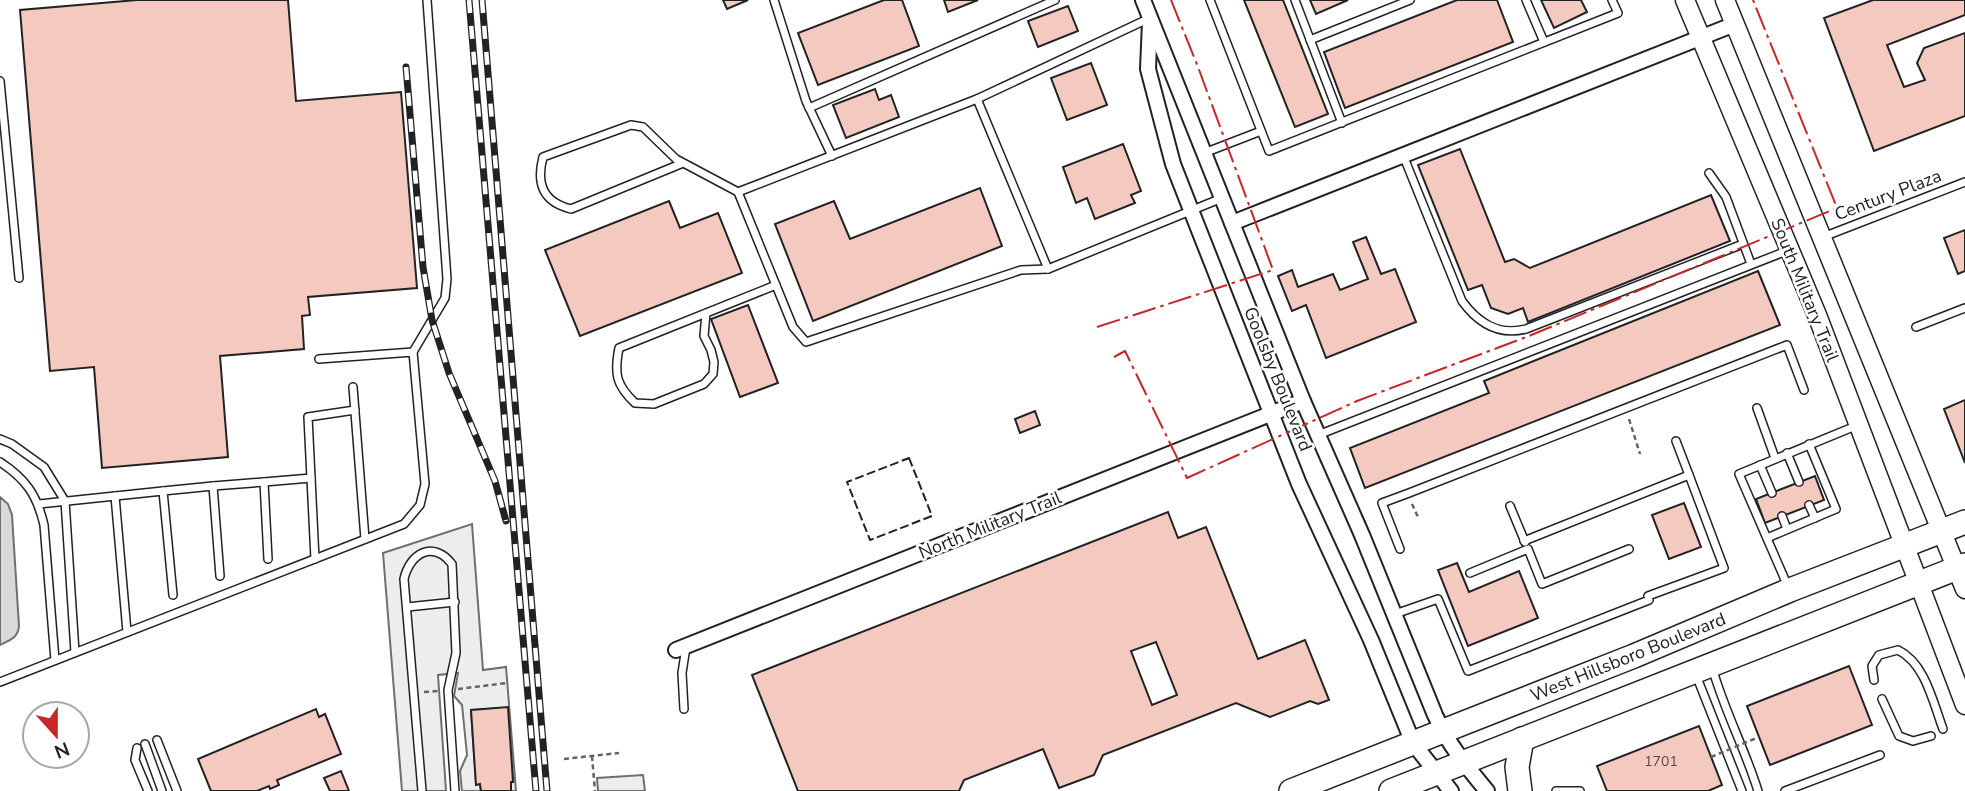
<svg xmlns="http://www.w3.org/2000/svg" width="1965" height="791" font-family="'Nunito Sans',sans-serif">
<rect width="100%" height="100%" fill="#fff"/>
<g fill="#ededed" stroke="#6f6f6f" stroke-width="2">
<polygon points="472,524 483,670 506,667 516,791 511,791 511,782 513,782 507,708 471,710 476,784 480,784 481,791 462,791 460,771 467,755 462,705 454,696 458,673 438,675 446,791 402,791 383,553"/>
<polygon points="643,775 645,791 598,791 597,778"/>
</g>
<path fill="#d9d9d9" stroke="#6f6f6f" stroke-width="2" d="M0,497L8,504L12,515L19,626C18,638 10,640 0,645Z"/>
<g fill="#f3c9c0" stroke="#222" stroke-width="2" fill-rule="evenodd">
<polygon points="137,0 288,0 296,101 401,92 417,288 308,297 310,315 302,316 304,349 220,356 228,457 102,468 94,367 50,371 20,10"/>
<polygon points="723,0 748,0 727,9"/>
<polygon points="884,0 902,0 919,46 818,85 798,33"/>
<polygon points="944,0 978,0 948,12"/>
<polygon points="1244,0 1283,0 1328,114 1295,127"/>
<polygon points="1310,0 1348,0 1316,14"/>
<polygon points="1457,0 1497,0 1513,42 1345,108 1324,52"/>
<polygon points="1541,0 1581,0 1587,12 1554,28"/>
<polygon points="1873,0 1965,0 1965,15 1887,45 1904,87 1925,80 1917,63 1924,48 1965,33 1965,116 1874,151 1824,18"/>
<polygon points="1068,6 1078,31 1038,47 1028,21"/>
<polygon points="1091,63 1107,105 1067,120 1051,78"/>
<polygon points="875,89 879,100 891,95 899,117 846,138 833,105"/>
<polygon points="1123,144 1141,191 1131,195 1135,203 1095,219 1087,198 1076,203 1063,167"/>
<polygon points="1460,149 1505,262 1514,259 1530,268 1711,195 1730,241 1528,322 1523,308 1508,314 1491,308 1482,285 1468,290 1418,165"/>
<polygon points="980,188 1002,246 813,321 775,224 834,201 850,239"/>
<polygon points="669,201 680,228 718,213 742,273 580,336 545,250"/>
<polygon points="1965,230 1965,271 1958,274 1944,238"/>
<polygon points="1366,237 1381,274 1395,269 1416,322 1326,358 1306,305 1292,311 1278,276 1292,270 1298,287 1333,274 1340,290 1368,279 1353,242"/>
<polygon points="1758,271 1780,325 1365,488 1350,448 1489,393 1484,381"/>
<polygon points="748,305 778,383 740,397 711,319"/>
<polygon points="1965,400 1965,463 1944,409"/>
<polygon points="1035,411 1040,425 1020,433 1015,419"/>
<polygon points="1815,476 1824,500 1765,523 1756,499"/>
<polygon points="1684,503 1701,547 1669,559 1652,515"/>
<path d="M1168,512L1178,538L1206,527L1258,659L1305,640L1329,700L1318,704L1310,701L1270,717L1236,703L1103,755L1094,775L1059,788L1043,749L964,780L959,791H798L752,675ZM1156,642L1177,695L1152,705L1131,651Z"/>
<polygon points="1457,563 1469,592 1519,571 1538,618 1468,646 1438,570"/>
<polygon points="1849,666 1872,725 1770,765 1747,706"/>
<polygon points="508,707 513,782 511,782 511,791 481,791 480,784 476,785 471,710"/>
<polygon points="316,709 319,717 325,714 341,754 277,780 279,785 270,789 269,786 257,791 211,791 198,759"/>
<polygon points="1699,726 1722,785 1708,791 1607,791 1597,766"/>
<polygon points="341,771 349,791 330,791 324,778"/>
</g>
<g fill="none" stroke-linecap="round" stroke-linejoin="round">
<g stroke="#222" stroke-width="10">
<g id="service">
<polyline points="774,0 806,101 832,156"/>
<polyline points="1210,0 1269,151 1618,13 1612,0"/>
<polyline points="1295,0 1342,123"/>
<polyline points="1526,0 1544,42"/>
<polyline points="1310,40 1410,0"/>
<polyline points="0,81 19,278"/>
<polyline points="977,99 1150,18"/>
<polyline points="809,108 1055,0"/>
<polyline points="1204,153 1261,131"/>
<path d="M1403,155L1462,301C1478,323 1498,336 1526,329L1743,244"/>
<path d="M683,163L571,209C543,202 536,184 543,157L631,125L643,127L676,159L738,192L793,327L806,342L1021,270L1048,269L1222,198"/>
<polyline points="1709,173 1726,197 1751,264"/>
<polyline points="738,192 977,99 1048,269"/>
<polyline points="1823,237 1965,182"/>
<path d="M706,313L704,336L711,350L714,362L713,374L704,384L654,404L635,403C616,385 614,374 619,348L776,285"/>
<polyline points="1916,327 1965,308"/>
<polyline points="413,352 445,298 447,279 427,0"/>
<polyline points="353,387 365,539"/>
<polyline points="1757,408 1775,458"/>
<polyline points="1318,435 1789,250"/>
<polyline points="0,439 12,444 44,467 65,501 75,652"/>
<polyline points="1676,441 1689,475"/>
<polyline points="1787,453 1799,482"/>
<path d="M0,462C26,479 37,495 44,525L55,660"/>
<polyline points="1760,465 1772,493"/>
<polyline points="115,496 127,632"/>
<polyline points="39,504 163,491"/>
<polyline points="1809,505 1815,518"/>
<polyline points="1510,506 1525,542"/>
<polyline points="1782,516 1787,529"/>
<polyline points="1767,538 1836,509 1809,444"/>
<polyline points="1524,541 1689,475 1724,568 1648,596"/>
<polyline points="1400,549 1382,503 1409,493 1787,345 1804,390"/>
<polyline points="268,559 264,482 311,478"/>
<polyline points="315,559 308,417 355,410"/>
<polyline points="1470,573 1528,549 1542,584 1629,549"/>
<polyline points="220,576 213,486 264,482"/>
<polyline points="1789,589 1739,474 1858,425"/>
<polyline points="173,595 163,491 213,486"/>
<polyline points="407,607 455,602"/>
<polyline points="1395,614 1438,599 1468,671 1649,600"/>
<path d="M1712,667C1724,710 1745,749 1758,791"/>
<polyline points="1696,675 1742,791"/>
<path d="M1874,680L1872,666L1879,655L1898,650C1925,663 1933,702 1943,729"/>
<polyline points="0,682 404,524 420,505 425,484 413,352 319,359"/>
<polyline points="1882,699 1899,736 1913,741 1931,736"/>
<polyline points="684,709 682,673 686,647"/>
<polyline points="157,740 177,791"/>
<polyline points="145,744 162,791"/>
<polyline points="137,748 135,760 148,791"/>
<path d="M422,791L404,579C410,553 433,540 452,564L456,653L448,690L455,791"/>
<polyline points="1556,791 1580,791"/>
<polyline points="1785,791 1880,755"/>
</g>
</g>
<g stroke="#222" stroke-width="18">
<g id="minor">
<path d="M1143,0L1303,401L1362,535L1435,715C1448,744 1467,767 1487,791"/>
<polyline points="1150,22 1148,69 1173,164 1191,210 1299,484 1371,640 1413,743 1451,791"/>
<polyline points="1232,223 1735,24"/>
<polyline points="676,650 1303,401"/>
</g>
</g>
<g stroke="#222" stroke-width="21">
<g id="tertiary">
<polyline points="1685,0 1817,315 1965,705"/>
<polyline points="1725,0 1965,589"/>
</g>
</g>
<g stroke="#222" stroke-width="26">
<g id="primary">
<polyline points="1291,791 1634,656 1790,590 1965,522"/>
<polyline points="1391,791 1965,565"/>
<polyline points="1520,791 1517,767 1522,739"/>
</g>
</g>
<g stroke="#646464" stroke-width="2.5" stroke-dasharray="5 3.5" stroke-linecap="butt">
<polyline points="1629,419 1640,454"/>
<polyline points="1412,504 1418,517"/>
<polyline points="458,689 507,683"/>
<polyline points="424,692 438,691"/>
<polyline points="592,756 595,791"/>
<polyline points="564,759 619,753"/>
</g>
<use href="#service" stroke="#fff" stroke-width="7"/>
<use href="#minor" stroke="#fff" stroke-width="14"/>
<use href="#tertiary" stroke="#fff" stroke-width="18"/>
<use href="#primary" stroke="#fff" stroke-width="23"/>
<g stroke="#222" stroke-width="7">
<g id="rail">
<polyline points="469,0 536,791"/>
<polyline points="482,0 547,791"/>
<polyline points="406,67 423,267 432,320 449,373 495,481 506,521"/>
</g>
</g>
<use href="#rail" stroke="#fff" stroke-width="4.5" stroke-dasharray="13" stroke-linecap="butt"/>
<polyline stroke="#646464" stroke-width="2.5" stroke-dasharray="5 3.5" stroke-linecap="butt" points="1711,757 1759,737"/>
<polygon stroke="#222" stroke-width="2" stroke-dasharray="9 3.5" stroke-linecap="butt" points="909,458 932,516 870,540 847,482"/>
<g stroke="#c62828" stroke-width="2" stroke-dasharray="24 5 3.5 5" stroke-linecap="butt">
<polyline points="1097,327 1273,270 1198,67 1171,0"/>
<polyline points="1114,357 1125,351 1187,478 1357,401 1529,336 1837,208 1753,0"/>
</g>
</g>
<g text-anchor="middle" stroke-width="5" stroke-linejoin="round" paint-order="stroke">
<g font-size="14" fill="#564c4a">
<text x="1661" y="766">1701</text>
</g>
<g font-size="18" fill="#222" stroke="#fff">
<text transform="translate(1888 195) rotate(-21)" y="6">Century Plaza</text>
<text transform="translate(1805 290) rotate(68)" y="6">South Military Trail</text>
<text transform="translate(1278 379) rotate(68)" y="6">Goolsby Boulevard</text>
<text transform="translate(990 525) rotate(-22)" y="6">North Military Trail</text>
<text transform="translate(1628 657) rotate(-22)" y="6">West Hillsboro Boulevard</text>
</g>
</g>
<g transform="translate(56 735) rotate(159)"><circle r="33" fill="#ffffff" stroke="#a7a7a7" stroke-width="2"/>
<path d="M0-5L12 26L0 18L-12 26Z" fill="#c62828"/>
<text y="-10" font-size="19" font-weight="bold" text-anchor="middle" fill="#222222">N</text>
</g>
</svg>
